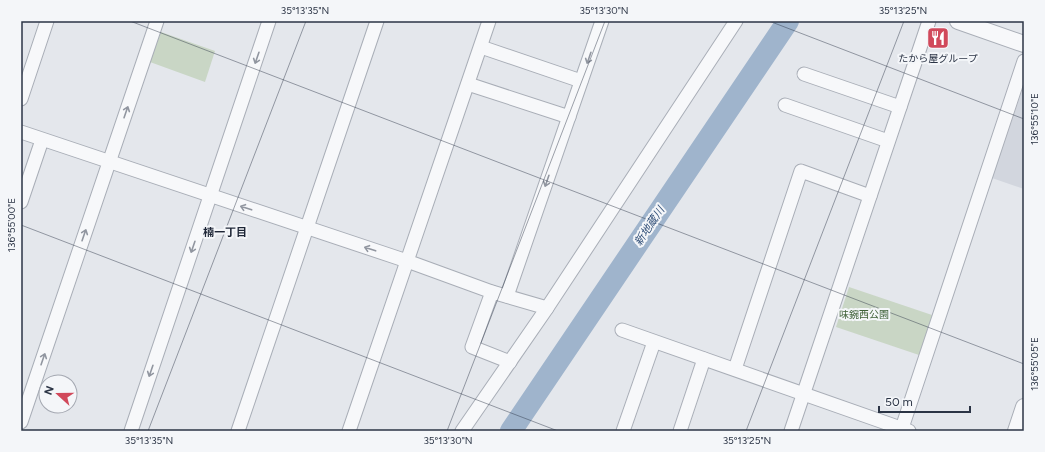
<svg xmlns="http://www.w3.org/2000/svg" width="1045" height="452" font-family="Figtree,'Noto Sans JP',sans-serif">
<rect width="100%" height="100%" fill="#e4e7ec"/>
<polygon fill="#d2d6de" points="1024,85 1024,189 992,178"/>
<g fill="#c9d6c5">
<polygon points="161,32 215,51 205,82 150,62"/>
<polygon points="849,287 932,315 919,355 836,327"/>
</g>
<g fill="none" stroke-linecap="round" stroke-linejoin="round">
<polyline stroke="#9fb4cc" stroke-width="22" points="511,431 788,21"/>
<g stroke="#a9aeb7" stroke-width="15">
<g id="minor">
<polyline points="481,47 581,81"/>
<polyline points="804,74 900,107"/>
<polyline points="468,84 569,117"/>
<polyline points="21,99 47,21"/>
<polyline points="785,105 888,141"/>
<polyline points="21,132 407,261 492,292 547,308"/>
<polyline points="21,202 42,140"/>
<polyline points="492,292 472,347 510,362"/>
<polyline points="507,296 602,21"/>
<polyline points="622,330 909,431"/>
<polyline points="735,369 801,171 870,196"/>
<polyline points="21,422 157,21"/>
<polyline points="131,431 269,21"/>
<polyline points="238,431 377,21"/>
<polyline points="349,431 489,21"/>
<polyline points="462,431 547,308 736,21"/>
<polyline points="623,431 654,342"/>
<polyline points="680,431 704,359"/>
<polyline points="791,431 929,21"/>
<polyline points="901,431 1024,61"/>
</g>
</g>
<g stroke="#a9aeb7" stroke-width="18">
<g id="tertiary">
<polyline points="958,21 1024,44"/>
<polyline points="1016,431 1024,407"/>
</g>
</g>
<use href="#minor" stroke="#f7f8fa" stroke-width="13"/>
<use href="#tertiary" stroke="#f7f8fa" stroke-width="16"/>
</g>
<defs><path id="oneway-shaft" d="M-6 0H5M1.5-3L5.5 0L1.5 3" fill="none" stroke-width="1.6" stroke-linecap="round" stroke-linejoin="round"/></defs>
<g stroke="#9196a0">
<use href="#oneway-shaft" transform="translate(257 58) rotate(109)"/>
<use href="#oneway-shaft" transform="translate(589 58) rotate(109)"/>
<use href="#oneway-shaft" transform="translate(126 112) rotate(-71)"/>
<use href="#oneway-shaft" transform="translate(547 181) rotate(109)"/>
<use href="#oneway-shaft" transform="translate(246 208) rotate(-162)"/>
<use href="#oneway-shaft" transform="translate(84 235) rotate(-71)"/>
<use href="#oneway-shaft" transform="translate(193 247) rotate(109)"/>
<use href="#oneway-shaft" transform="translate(370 249) rotate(-162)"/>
<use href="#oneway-shaft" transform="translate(43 359) rotate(-71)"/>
<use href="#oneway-shaft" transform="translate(151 371) rotate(109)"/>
</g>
<path fill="none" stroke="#2b3445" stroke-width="1" stroke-opacity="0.45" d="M130,21L1024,364M769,21L1024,119M21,225L558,431M148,431L306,21M447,431L605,21M746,431L904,21"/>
<defs>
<g id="restaurant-square" transform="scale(1.15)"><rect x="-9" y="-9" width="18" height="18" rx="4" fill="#d1495b" stroke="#f4f6f9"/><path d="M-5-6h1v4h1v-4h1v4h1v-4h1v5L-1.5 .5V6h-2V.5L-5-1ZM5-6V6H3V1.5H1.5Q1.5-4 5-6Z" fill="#fff"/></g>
</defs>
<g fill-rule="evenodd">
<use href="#restaurant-square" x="938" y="38"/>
</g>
<g text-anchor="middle" stroke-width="4" stroke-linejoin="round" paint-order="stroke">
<g font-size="10" fill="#2b3445" stroke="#f4f6f9">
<text x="938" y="62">たから屋グループ</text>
</g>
<g font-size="10" fill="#3f6138" stroke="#f4f6f9">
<text x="864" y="318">味鋺西公園</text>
</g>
<g font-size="11" font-style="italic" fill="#34527a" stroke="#f4f6f9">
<text transform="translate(649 226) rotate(-56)" y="4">新地蔵川</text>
</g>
<g font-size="11" font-weight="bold" fill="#1d2536" stroke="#f4f6f9">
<text x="225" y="236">楠一丁目</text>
</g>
</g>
<rect width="1045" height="452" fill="none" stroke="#f4f6f9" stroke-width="44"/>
<g transform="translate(58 394) rotate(291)"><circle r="19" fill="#f4f6f9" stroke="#a4a8b1"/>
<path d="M0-3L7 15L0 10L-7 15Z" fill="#d1495b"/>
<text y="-6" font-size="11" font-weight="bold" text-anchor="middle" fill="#2b3445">N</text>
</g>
<path d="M879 406v6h91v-6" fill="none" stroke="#2b3445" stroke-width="2"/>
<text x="885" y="406" font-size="12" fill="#2b3445" stroke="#f4f6f9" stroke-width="3" paint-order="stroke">50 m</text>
<rect x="22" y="22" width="1001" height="408" fill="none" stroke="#2b3445" stroke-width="1.5"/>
<g font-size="10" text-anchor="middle" fill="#2b3445">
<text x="305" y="14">35°13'35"N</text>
<text x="604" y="14">35°13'30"N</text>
<text x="903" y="14">35°13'25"N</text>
<text transform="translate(1034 119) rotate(-90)" y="4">136°55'10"E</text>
<text transform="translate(11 225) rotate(-90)" y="4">136°55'00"E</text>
<text transform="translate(1034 364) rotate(-90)" y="4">136°55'05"E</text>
<text x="149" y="444">35°13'35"N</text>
<text x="448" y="444">35°13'30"N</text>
<text x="747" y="444">35°13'25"N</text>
</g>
</svg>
